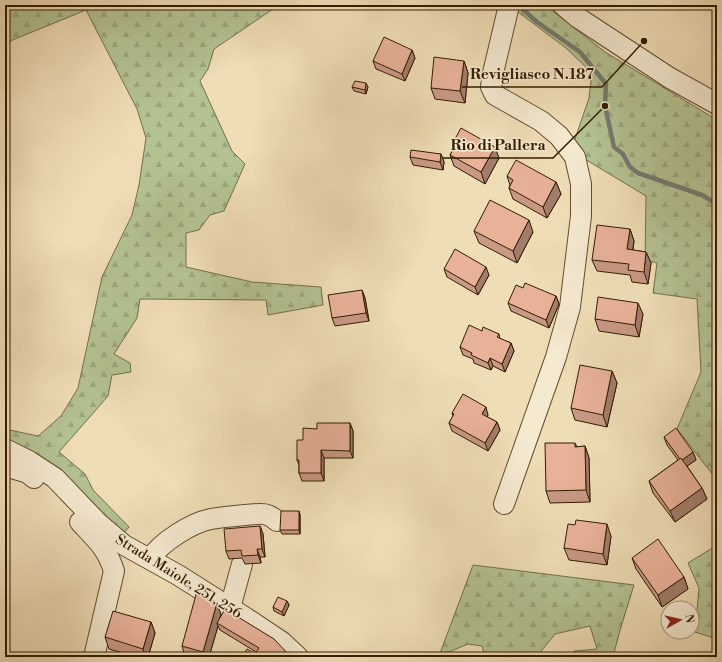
<svg xmlns="http://www.w3.org/2000/svg" width="722" height="662" font-family="'Libre Bodoni',serif">
<defs>
<pattern id="forest-firs" width="22" height="20" patternUnits="userSpaceOnUse"><rect width="22" height="20" fill="#b4c292"/><path d="M5 1l3.5 6h-7zM16 11l3.5 6h-7z" fill="#9ba67c"/></pattern>
</defs>
<rect width="100%" height="100%" fill="#efddb6"/>
<filter id="stains"><feTurbulence type="fractalNoise" baseFrequency=".005" numOctaves="4"/><feColorMatrix values="0 0 0 0 .2 0 0 0 0 .09 0 0 0 0 .02 0 0 0 .5 -.17"/></filter>
<radialGradient id="worn" r=".72"><stop offset=".6" stop-color="#630" stop-opacity="0"/><stop offset="1" stop-color="#630" stop-opacity=".3"/></radialGradient>
<g fill="url(#forest-firs)" stroke="#746f4a">
<polygon points="5,5 279,5 214,49 208,69 200,81 232,151 245,164 224,211 210,215 199,230 186,233 186,267 252,282 321,287 323,305 268,315 266,300 140,299 137,318 114,354 130,363 131,372 112,375 108,396 59,452 85,474 93,490 129,527 122,535 103,520 5,458 5,429 38,436 61,416 78,388 102,277 132,215 139,185 146,138 137,109 86,10 5,43"/>
<polygon points="515,5 545,5 605,52 717,120 717,480 677,429 701,372 697,299 653,293 657,263 645,260 646,196 583,158 574,142 589,98 592,73 566,48 514,9"/>
<polygon points="717,545 717,639 695,632 699,588 688,563"/>
<polygon points="473,565 634,585 620,630 613,657 565,657 575,651 597,649 590,626 555,634 538,655 535,657 485,657 482,646 468,644 439,656"/>
</g>
<g fill="none" stroke-linecap="round" stroke-linejoin="round">
<polyline stroke="#757a70" stroke-width="4.5" points="518,5 537,22 580,52 606,84 605,106 614,147 623,154 630,167 638,173 702,195 717,204"/>
<g stroke="#634c2e" stroke-width="22">
<g id="minor">
<polyline points="563,5 577,17 670,78 717,104"/>
<polyline points="5,449 29,461 55,478 97,522 124,545 178,575 246,618 282,642 298,657"/>
<polyline points="5,466 28,473 34,478"/>
<polyline points="504,504 556,357 570,307 581,216 581,184 575,157 559,136 541,121 495,95 491,87 493,73 509,5"/>
<path d="M80,522C96,539 107,548 114,571L94,657"/>
<path d="M150,559C161,542 191,523 211,519C222,517 234,516 245,515C259,514 266,511 277,521"/>
<polyline points="230,608 242,564"/>
</g>
</g>
<use href="#minor" stroke="#f5e9d0" stroke-width="20"/>
</g>
<g fill="#c89984" stroke="#341c01">
<polygon points="412,50 415,58 405,81 376,69 373,61"/>
<polygon points="464,61 468,73 465,103 435,99 431,88"/>
<polygon points="352,87 368,87 366,94 354,91"/>
<polygon points="455,139 499,158 485,184 454,166 450,155 456,144"/>
<polygon points="441,154 444,162 443,170 413,165 410,157"/>
<polygon points="507,176 556,182 561,194 547,218 513,199 509,188 510,185"/>
<polygon points="630,229 634,241 633,250 646,252 651,263 648,284 632,282 630,275 597,271 592,260"/>
<polygon points="474,231 533,232 517,263 479,243"/>
<polygon points="444,269 489,275 478,295 447,277"/>
<polygon points="523,288 556,296 559,304 549,328 511,311 508,303"/>
<polygon points="362,290 365,298 369,321 335,326 332,318"/>
<polygon points="643,314 639,337 599,331 595,319"/>
<polygon points="482,331 499,334 500,339 511,343 514,351 505,372 493,366 491,370 474,363 473,359 463,355 460,347"/>
<polygon points="612,371 617,383 607,427 575,420 571,408"/>
<polygon points="452,413 488,415 487,417 497,422 500,430 488,451 452,431 449,423 453,416"/>
<polygon points="350,423 353,431 353,458 324,458 324,481 302,481 299,473 299,465 297,460 303,440 317,429"/>
<polygon points="664,437 693,452 696,460 687,466 702,488 707,499 675,522 653,493 649,481 678,460 667,445"/>
<polygon points="575,443 577,447 585,446 589,458 590,502 550,503 546,491"/>
<polygon points="299,511 300,515 300,534 282,534 280,530"/>
<polygon points="260,526 263,534 265,557 260,557 261,563 245,564 242,558 229,559 226,551"/>
<polygon points="611,536 607,565 569,560 564,548"/>
<polygon points="632,558 684,577 688,589 662,607 636,569"/>
<polygon points="287,601 289,605 284,616 274,611 273,607"/>
<polygon points="221,614 221,616 289,655 289,657 242,657 255,654 256,652 220,630 218,626 209,657 185,657 182,646"/>
<polygon points="151,622 155,633 148,657 136,657 109,649 105,637"/>
</g>
<g fill="#a27d6b" stroke="#341c01">
<polygon points="412,50 415,58 405,81 402,74"/>
<polygon points="464,61 468,73 465,103 460,91"/>
<polygon points="366,83 368,87 366,94 365,90"/>
<polygon points="495,147 499,158 485,184 481,172"/>
<polygon points="441,154 444,162 443,170 440,162"/>
<polygon points="556,182 561,194 547,218 543,207"/>
<polygon points="529,220 533,232 517,263 513,251"/>
<polygon points="630,229 634,241 631,261 627,249"/>
<polygon points="646,252 651,263 648,284 644,272"/>
<polygon points="486,267 489,275 478,295 475,287"/>
<polygon points="362,290 365,298 369,321 366,313"/>
<polygon points="556,296 559,304 549,328 546,320"/>
<polygon points="638,303 643,314 639,337 635,325"/>
<polygon points="511,343 514,351 505,372 502,364"/>
<polygon points="490,358 493,366 491,370 488,363"/>
<polygon points="612,371 617,383 607,427 603,415"/>
<polygon points="486,407 488,415 485,421 482,414"/>
<polygon points="497,422 500,430 488,451 485,443"/>
<polygon points="350,423 353,431 353,458 350,451"/>
<polygon points="585,446 589,458 590,502 586,490"/>
<polygon points="321,450 324,458 324,481 321,473"/>
<polygon points="693,452 696,460 684,468 681,461"/>
<polygon points="702,488 707,499 675,522 670,511"/>
<polygon points="299,511 300,515 300,534 299,530"/>
<polygon points="607,524 611,536 607,565 603,554"/>
<polygon points="260,526 263,534 265,557 262,549"/>
<polygon points="257,549 260,557 261,563 258,555"/>
<polygon points="684,577 688,589 662,607 658,595"/>
<polygon points="287,601 289,605 284,616 282,612"/>
<polygon points="217,603 221,614 218,624 217,623 218,626 209,657 205,657 203,652"/>
<polygon points="151,622 155,633 148,657 146,657 143,649"/>
</g>
<g fill="#e8b299" stroke="#341c01">
<polygon points="384,37 412,50 402,74 373,61"/>
<polygon points="434,57 464,61 460,91 431,88"/>
<polygon points="355,81 366,83 365,90 352,87"/>
<polygon points="461,128 495,147 481,172 450,155 458,141 455,139"/>
<polygon points="411,150 441,154 440,162 410,157"/>
<polygon points="516,160 556,182 543,207 509,188 513,180 507,176"/>
<polygon points="490,200 529,220 513,251 474,231"/>
<polygon points="597,225 630,229 627,249 646,252 644,272 628,270 629,264 592,260"/>
<polygon points="455,249 486,267 475,287 444,269"/>
<polygon points="525,283 556,296 546,320 508,303 516,285 523,288"/>
<polygon points="362,290 366,313 332,318 328,295"/>
<polygon points="598,297 638,303 635,325 595,319"/>
<polygon points="469,325 482,331 483,327 499,334 497,337 511,343 502,364 490,358 488,363 471,355 472,353 460,347"/>
<polygon points="580,365 612,371 603,415 571,408"/>
<polygon points="463,394 486,407 482,414 497,422 485,443 449,423 454,414 452,413"/>
<polygon points="317,423 350,423 350,451 321,450 321,473 299,473 299,460 297,460 297,440 303,440 303,428 317,429"/>
<polygon points="676,428 693,452 682,460 681,458 680,459 664,437"/>
<polygon points="545,443 575,443 575,447 585,446 586,490 546,491"/>
<polygon points="681,458 702,488 670,511 649,481"/>
<polygon points="281,511 299,511 299,530 280,530"/>
<polygon points="576,520 607,524 603,554 564,548 568,524 575,525"/>
<polygon points="260,526 262,549 257,549 258,555 242,556 241,550 226,551 224,529"/>
<polygon points="658,539 684,577 658,595 632,558"/>
<polygon points="197,591 217,603 203,652 182,646"/>
<polygon points="278,597 287,601 282,612 273,607"/>
<polygon points="225,609 274,639 289,655 288,657 242,657 247,649 255,654 259,648 217,623"/>
<polygon points="113,611 151,622 143,649 105,637"/>
</g>
<g text-anchor="middle" stroke-width="3" stroke-linejoin="round" paint-order="stroke">
<g font-size="14" fill="#341c01" stroke="#f5e9d0">
<text transform="translate(179 576) rotate(32)" y="5">Strada Maiole, 251, 256</text>
</g>
</g>
<path fill="none" stroke="#341c01" stroke-width="1.5" d="M644 41L602 87H462M605 106L553 158H442"/>
<g fill="#341c01" stroke="#f5e9d0" stroke-width="1.5">
<circle cx="644" cy="41" r="4"/>
<circle cx="605" cy="106" r="4"/>
</g>
<g font-size="15" text-anchor="middle" font-weight="bold" fill="#341c01" stroke="#f5e9d0" stroke-width="3" stroke-linejoin="round" paint-order="stroke">
<text x="532" y="79">Revigliasco N.187</text>
<text x="498" y="150">Rio di Pallera</text>
</g>
<rect width="722" height="662" fill="none" stroke="#efddb6" stroke-width="20"/>
<rect x="6" y="6" width="710" height="650" fill="none" stroke="#341c01" stroke-width="2"/>
<rect x="10" y="10" width="702" height="642" fill="none" stroke="#341c01"/>
<g transform="translate(680 620) rotate(82)"><circle r="19" fill="#f5e9d0" stroke="#a8977d"/>
<path d="M0-3L7 15L0 10L-7 15Z" fill="#8f2418"/>
<text y="-6" font-size="11" font-weight="bold" text-anchor="middle" fill="#341c01">N</text>
</g>
<rect width="100%" height="100%" filter="url(#stains)"/>
<rect width="100%" height="100%" fill="url(#worn)"/>
</svg>
